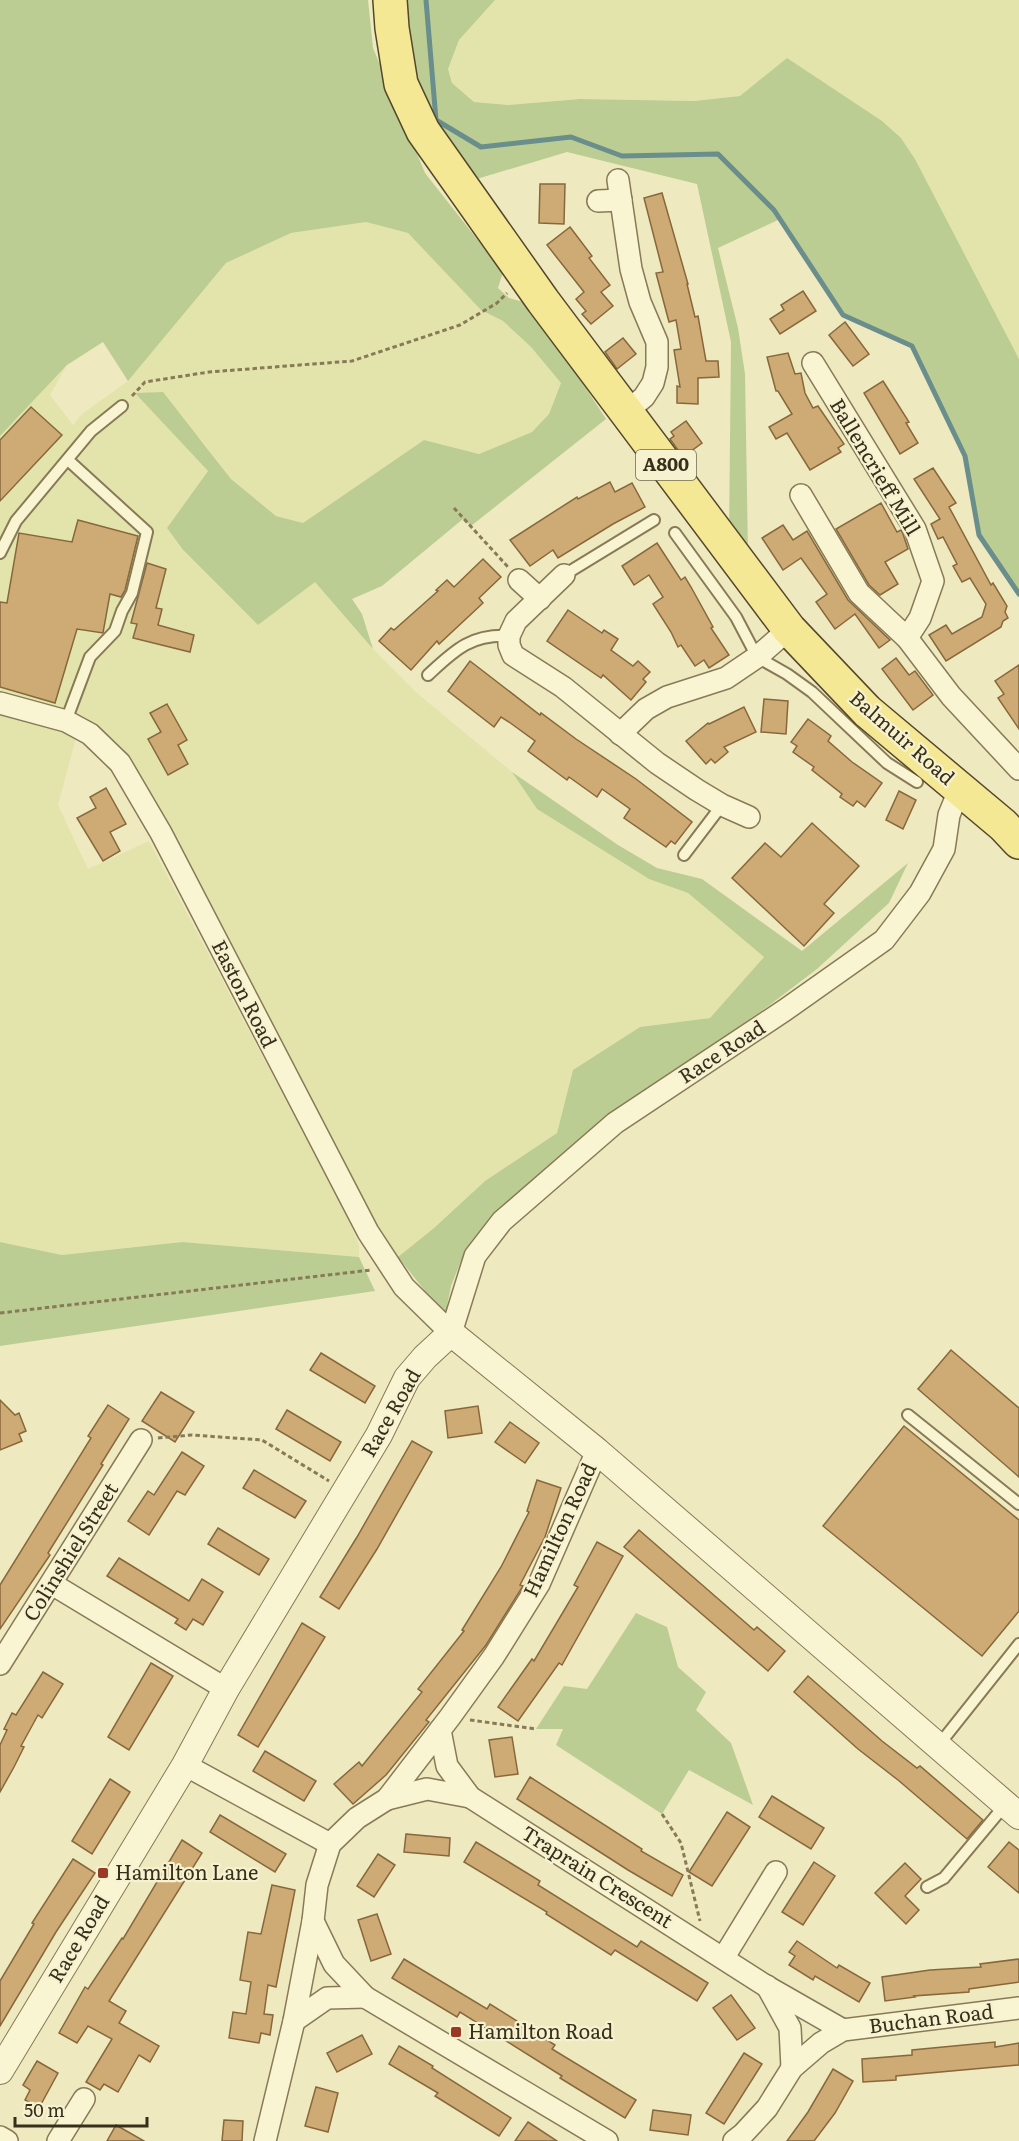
<svg xmlns="http://www.w3.org/2000/svg" width="1019" height="2141" font-family="Literata,serif">
<rect width="100%" height="100%" fill="#efe9bf"/>
<g fill="#e3e4ac">
<polygon points="495,0 1019,0 1019,359 915,159 901,138 740,96 694,101 580,99 508,105 474,102 452,83 448,69 459,40"/>
<polygon points="366,222 408,233 481,310 503,321 531,347 561,383 549,414 532,432 479,454 424,440 303,523 276,516 231,479 200,438 136,393 208,471 167,528 183,551 258,625 315,581 373,649 417,693 512,772 537,809 649,879 688,893 764,957 710,1018 640,1027 573,1070 557,1133 485,1181 434,1228 398,1257 373,1222 119,747 103,731 85,717 0,690 0,436 67,365 50,395 73,425 82,414 128,381 226,263 291,233"/>
<polygon points="0,712 77,734 58,805 88,869 149,841 345,1213 359,1245 359,1257 182,1242 62,1255 0,1242"/>
</g>
<g fill="#bbcd93">
<polygon points="0,0 368,0 373,48 425,173 503,272 498,288 509,298 531,304 606,419 471,526 463,519 382,586 352,599 362,614 373,649 315,582 258,625 183,550 167,528 208,471 135,393 163,392 231,479 276,516 303,523 424,440 479,454 532,432 549,414 561,383 531,347 503,321 481,310 408,233 366,222 291,233 226,263 128,381 103,342 67,365 0,436"/>
<polygon points="399,0 495,0 459,40 448,69 452,83 474,102 508,105 580,99 694,101 740,96 787,58 882,121 901,138 915,159 1019,359 1019,594 979,535 965,456 912,346 843,315 780,219 718,248 738,328 745,374 748,552 729,541 731,342 697,184 567,152 470,181 410,80"/>
<polygon points="512,772 618,845 657,868 702,879 802,951 908,863 889,903 817,969 767,1007 648,1089 500,1209 461,1261 451,1286 445,1316 398,1257 434,1228 485,1181 557,1133 573,1070 640,1027 710,1018 764,957 688,893 649,879 537,809"/>
<polygon points="182,1242 359,1257 375,1291 0,1346 0,1242 62,1255"/>
<polygon points="636,1613 667,1627 678,1667 706,1692 696,1710 731,1743 753,1805 689,1770 662,1814 556,1745 563,1729 536,1729 564,1686 587,1689"/>
</g>
<g fill="none" stroke-linecap="round" stroke-linejoin="round">
<polyline stroke="#698e8c" stroke-width="5" points="426,0 436,120 481,147 571,137 622,156 718,154 774,210 843,315 912,346 965,456 979,535 1019,594"/>
</g>
<g fill="#ceaa74" stroke="#87683c" stroke-width="1.5">
<polygon points="540,184 565,184 564,224 539,223"/>
<polygon points="662,193 688,284 687,284 695,317 698,316 706,361 718,361 719,377 698,378 698,404 677,403 677,386 680,387 674,350 681,349 676,320 669,322 656,273 663,272 644,198"/>
<polygon points="570,227 592,256 589,258 610,285 601,292 613,306 591,324 582,314 586,311 576,299 584,292 547,245"/>
<polygon points="803,291 816,311 780,334 770,319 784,310 781,305"/>
<polygon points="845,322 869,354 853,366 829,335"/>
<polygon points="623,338 636,354 617,369 605,352"/>
<polygon points="788,353 795,374 801,373 805,393 813,408 818,406 844,444 838,448 841,452 810,470 787,433 776,439 769,427 792,414 778,391 776,391 767,357"/>
<polygon points="883,381 909,422 906,423 918,443 900,454 864,393"/>
<polygon points="31,407 62,435 0,501 0,440"/>
<polygon points="686,421 702,443 683,457 670,439 674,436 671,432"/>
<polygon points="933,468 956,503 949,507 991,585 993,583 1007,606 1005,612 1008,618 1003,621 1001,627 946,661 929,635 946,625 952,634 982,617 986,604 970,578 962,582 953,566 957,564 943,537 938,539 931,524 940,519 914,479"/>
<polygon points="610,482 615,492 632,483 645,507 613,524 558,558 553,550 530,566 510,540 577,497 578,499"/>
<polygon points="881,503 897,532 901,530 903,534 908,549 885,562 898,584 880,595 869,585 836,529"/>
<polygon points="78,520 138,536 125,590 121,597 110,594 103,633 77,629 55,703 0,687 0,602 7,603 19,533 72,542"/>
<polygon points="783,525 793,540 807,531 848,600 890,640 879,648 855,614 835,629 816,602 827,594 801,558 783,570 762,538"/>
<polygon points="657,543 681,580 685,577 691,587 713,627 711,628 729,655 709,668 704,660 695,666 681,645 678,647 671,632 653,604 663,597 649,575 634,585 622,566"/>
<polygon points="483,559 501,577 479,598 483,603 439,644 437,641 411,670 379,641 391,628 394,630 438,591 436,590 447,580 454,587"/>
<polygon points="147,563 166,569 156,608 162,609 158,625 194,635 190,652 133,638 137,624 131,623"/>
<polygon points="568,610 602,633 604,630 618,639 611,650 633,666 638,661 650,672 643,679 646,682 631,700 603,675 601,678 547,641"/>
<polygon points="896,658 909,675 915,671 933,695 913,710 882,669"/>
<polygon points="470,661 540,715 541,713 576,739 636,779 692,822 675,844 671,841 666,847 624,818 630,809 602,789 597,797 569,777 567,780 552,769 528,751 535,741 509,722 501,717 494,727 448,691"/>
<polygon points="1019,665 1019,729 998,698 1004,694 995,681"/>
<polygon points="764,699 788,701 786,734 761,732"/>
<polygon points="167,704 187,740 178,745 188,764 168,775 148,739 161,732 150,713"/>
<polygon points="744,707 756,732 724,747 728,752 715,763 711,759 706,764 686,741 708,723 709,724"/>
<polygon points="808,719 831,736 828,741 852,762 882,783 865,807 857,801 853,806 840,797 842,794 812,770 814,767 793,752 797,746 791,742"/>
<polygon points="106,788 126,824 110,832 120,851 103,861 77,818 96,808 90,797"/>
<polygon points="899,791 916,800 903,829 886,820"/>
<polygon points="812,823 859,866 824,904 834,913 804,946 732,878 765,843 781,857"/>
<polygon points="951,1350 1019,1408 1019,1477 918,1389"/>
<polygon points="321,1353 375,1386 365,1403 310,1370"/>
<polygon points="161,1392 194,1412 175,1442 142,1421"/>
<polygon points="0,1400 15,1415 19,1413 26,1431 19,1434 22,1441 0,1450"/>
<polygon points="108,1405 129,1419 101,1464 103,1465 48,1553 50,1555 0,1629 0,1585 91,1438 88,1436"/>
<polygon points="478,1406 482,1433 448,1438 445,1411"/>
<polygon points="287,1410 341,1442 330,1461 276,1429"/>
<polygon points="510,1422 539,1443 525,1463 495,1442"/>
<polygon points="904,1426 1019,1520 1019,1611 982,1656 823,1526"/>
<polygon points="412,1441 432,1452 377,1549 339,1609 320,1597 357,1537"/>
<polygon points="182,1452 204,1466 185,1495 177,1491 149,1535 128,1521 148,1491 154,1495"/>
<polygon points="254,1470 306,1501 295,1518 243,1488"/>
<polygon points="537,1480 561,1488 545,1537 520,1585 523,1586 486,1645 426,1720 429,1722 386,1775 353,1804 334,1784 359,1762 362,1766 422,1692 418,1689 464,1631 462,1630 501,1567 529,1512 527,1511"/>
<polygon points="218,1528 269,1559 259,1575 208,1544"/>
<polygon points="639,1530 754,1630 757,1627 785,1651 768,1671 624,1547"/>
<polygon points="597,1542 623,1556 562,1665 559,1663 518,1721 498,1707 532,1659 534,1661 578,1587 574,1585"/>
<polygon points="119,1558 189,1601 202,1579 223,1592 203,1625 193,1619 186,1630 175,1623 178,1619 107,1576"/>
<polygon points="302,1623 325,1637 258,1747 238,1735"/>
<polygon points="151,1663 173,1676 129,1750 108,1737"/>
<polygon points="43,1672 63,1684 42,1718 38,1715 21,1746 24,1747 14,1767 0,1792 0,1745 7,1730 4,1729 12,1713 16,1715"/>
<polygon points="808,1676 882,1741 917,1768 920,1766 983,1820 967,1839 898,1780 858,1749 794,1692"/>
<polygon points="512,1737 518,1774 495,1777 489,1740"/>
<polygon points="265,1751 316,1781 304,1801 253,1771"/>
<polygon points="530,1777 642,1849 641,1851 683,1875 672,1896 628,1870 517,1799"/>
<polygon points="110,1779 130,1792 92,1854 72,1841"/>
<polygon points="772,1796 824,1828 811,1849 759,1817"/>
<polygon points="727,1812 750,1827 712,1886 689,1872"/>
<polygon points="220,1815 286,1854 275,1872 210,1832"/>
<polygon points="406,1834 450,1838 449,1856 404,1852"/>
<polygon points="182,1840 202,1853 109,2001 126,2011 119,2023 159,2046 150,2062 139,2055 118,2092 104,2084 100,2090 86,2082 112,2039 88,2026 77,2043 59,2033 85,1987 88,1989 122,1938 123,1939"/>
<polygon points="476,1842 540,1881 538,1885 637,1947 641,1941 708,1983 697,2001 615,1950 611,1955 546,1914 547,1912 464,1862"/>
<polygon points="1009,1842 1019,1850 1019,1893 988,1867"/>
<polygon points="378,1854 395,1865 374,1897 357,1886"/>
<polygon points="73,1859 95,1873 56,1932 0,2026 0,1981 34,1924 32,1923"/>
<polygon points="814,1862 835,1876 803,1925 782,1912"/>
<polygon points="905,1863 921,1879 905,1896 919,1910 906,1924 875,1893"/>
<polygon points="272,1885 295,1890 276,1987 268,1985 264,2014 273,2015 270,2035 261,2033 259,2043 229,2038 233,2012 246,2014 251,1982 240,1980 248,1932 261,1934"/>
<polygon points="377,1914 391,1954 371,1961 358,1920"/>
<polygon points="797,1941 837,1968 839,1965 870,1983 859,2002 815,1976 813,1980 789,1965 795,1956 789,1952"/>
<polygon points="404,1959 487,2009 490,2004 555,2045 552,2049 636,2100 625,2118 560,2078 562,2076 460,2012 457,2017 392,1978"/>
<polygon points="1019,1959 1019,1982 969,1989 969,1992 914,1996 915,1997 885,2001 882,1977 930,1970 981,1967 980,1964"/>
<polygon points="731,1995 755,2028 737,2040 713,2008"/>
<polygon points="362,2035 372,2054 337,2072 327,2053"/>
<polygon points="995,2042 995,2047 1019,2043 1019,2065 896,2076 896,2080 863,2082 862,2059 912,2055 912,2050"/>
<polygon points="399,2046 433,2066 432,2068 511,2118 499,2136 435,2096 438,2093 389,2064"/>
<polygon points="744,2053 762,2064 724,2124 706,2113"/>
<polygon points="37,2061 58,2073 39,2108 25,2100 30,2090 23,2085"/>
<polygon points="833,2069 853,2081 835,2113 814,2141 787,2141 808,2112"/>
<polygon points="316,2087 338,2093 328,2132 305,2126"/>
<polygon points="653,2110 691,2115 688,2135 650,2130"/>
<polygon points="224,2120 243,2121 242,2141 222,2141"/>
<polygon points="528,2122 557,2141 515,2141"/>
<polygon points="116,2125 144,2141 107,2141"/>
</g>
<g fill="none" stroke-linecap="round" stroke-linejoin="round">
<g stroke="#887a57" stroke-width="14">
<g id="service">
<polyline points="675,533 736,617 757,657 787,674 812,692 887,763 917,782"/>
<polyline points="0,553 16,521 91,431 122,406"/>
<polyline points="564,575 654,520"/>
<path d="M428,675C454,651 470,634 509,636"/>
<polyline points="66,721 90,657 115,631 122,611 132,593 147,532 68,460"/>
<polyline points="684,855 722,805"/>
<polyline points="908,1415 1019,1504"/>
<polyline points="938,1746 1019,1644"/>
<polyline points="927,1887 944,1878 1005,1805"/>
</g>
</g>
<g stroke="#887a57" stroke-width="24">
<g id="minor">
<polyline points="618,180 631,269 640,302 657,342 657,367 653,383 644,397 626,412"/>
<polyline points="598,201 621,200"/>
<polyline points="813,363 915,529 933,581 920,618 907,638"/>
<polyline points="801,495 859,593 907,638 951,696 1019,769"/>
<polyline points="564,575 516,621 509,636 509,645 513,655 563,687 657,763 697,790 722,805 749,817"/>
<polyline points="519,580 540,599"/>
<polyline points="0,703 66,721 90,734 120,763 161,833 368,1232 404,1287 451,1333 475,1256 502,1221 615,1123 785,1010 884,940 920,893 944,849 949,815 960,788"/>
<polyline points="620,734 646,709 667,697 726,678 757,657 789,629"/>
<polyline points="52,1584 226,1689"/>
<polyline points="0,1664 141,1440"/>
<polyline points="440,1730 447,1766 470,1797 766,1986 843,2030"/>
<polyline points="185,1765 330,1844"/>
<polyline points="387,1799 427,1789 470,1797"/>
<polyline points="313,1921 334,1964 365,1997 607,2141"/>
<polyline points="724,1957 776,1872"/>
<polyline points="767,1986 790,2028 792,2068"/>
<polyline points="294,2021 327,1998 365,1997"/>
<polyline points="0,2137 7,2141"/>
<polyline points="58,2141 84,2099"/>
<polyline points="265,2141 294,2021 313,1921 317,1885 330,1844 357,1818 387,1799 450,1717 494,1656 539,1584 597,1451"/>
<polyline points="734,2141 743,2134 767,2108 792,2068 821,2043 843,2030 1019,2008"/>
</g>
</g>
<g stroke="#887a57" stroke-width="28">
<polyline id="tertiary" points="0,2071 185,1765 226,1689 379,1435 407,1378 425,1357 451,1333 597,1451 1019,1816"/>
</g>
<g stroke="#55472c" stroke-width="36">
<polyline id="primary" points="390,0 392,28 401,84 423,131 543,301 789,629 867,711 1003,825 1019,842"/>
</g>
<g stroke="#887a57" stroke-width="3" stroke-dasharray="4.5 3" stroke-linecap="butt">
<polyline points="132,396 145,382 209,372 352,361 460,325 497,303 507,293"/>
<polyline points="454,508 508,567"/>
<polyline points="0,1313 371,1270"/>
<polyline points="158,1438 192,1435 262,1440 329,1481"/>
<polyline points="470,1720 536,1729"/>
<polyline points="662,1814 681,1843 700,1921"/>
</g>
<use href="#service" stroke="#f9f5d2" stroke-width="10"/>
<use href="#minor" stroke="#f9f5d2" stroke-width="21"/>
<use href="#tertiary" stroke="#f9f5d2" stroke-width="26"/>
<use href="#primary" stroke="#f4e895" stroke-width="33"/>
</g>
<g fill="#983a26" stroke="#f6f2cf" stroke-width="2">
<rect x="97" y="1867" width="12" height="12" rx="3"/>
<rect x="450" y="2026" width="12" height="12" rx="3"/>
</g>
<g text-anchor="middle" stroke-width="4.5" stroke-linejoin="round" paint-order="stroke">
<rect fill="#f6f2cf" stroke="#706952" stroke-width="1.5" x="636" y="450" width="60" height="30" rx="4.5"/>
<g font-size="18" font-weight="bold" fill="#372e1c">
<text x="666" y="471">A800</text>
</g>
<g font-size="20" fill="#372e1c" stroke="#f6f2cf">
<text transform="translate(875 467) rotate(59)" y="7">Ballencrieff Mill</text>
<text transform="translate(902 738) rotate(41)" y="7">Balmuir Road</text>
<text transform="translate(244 994) rotate(63)" y="7">Easton Road</text>
<text transform="translate(722 1052) rotate(-33)" y="7">Race Road</text>
<text transform="translate(391 1413) rotate(-60)" y="7">Race Road</text>
<text transform="translate(560 1530) rotate(-65)" y="7">Hamilton Road</text>
<text transform="translate(71 1552) rotate(-58)" y="7">Colinshiel Street</text>
<text transform="translate(597 1877) rotate(32)" y="7">Traprain Crescent</text>
<text transform="translate(79 1939) rotate(-59)" y="7">Race Road</text>
<text transform="translate(931 2019) rotate(-7)" y="7">Buchan Road</text>
</g>
<g font-size="20" fill="#372e1c" stroke="#f6f2cf" text-anchor="start">
<text x="115" y="1880">Hamilton Lane</text>
<text x="468" y="2039">Hamilton Road</text>
</g>
</g>
<path d="M15 2117v9h132v-9" fill="none" stroke="#372e1c" stroke-width="3"/>
<text x="24" y="2117" font-size="18" fill="#372e1c" stroke="#f6f2cf" stroke-width="4.5" paint-order="stroke">50 m</text>
</svg>
